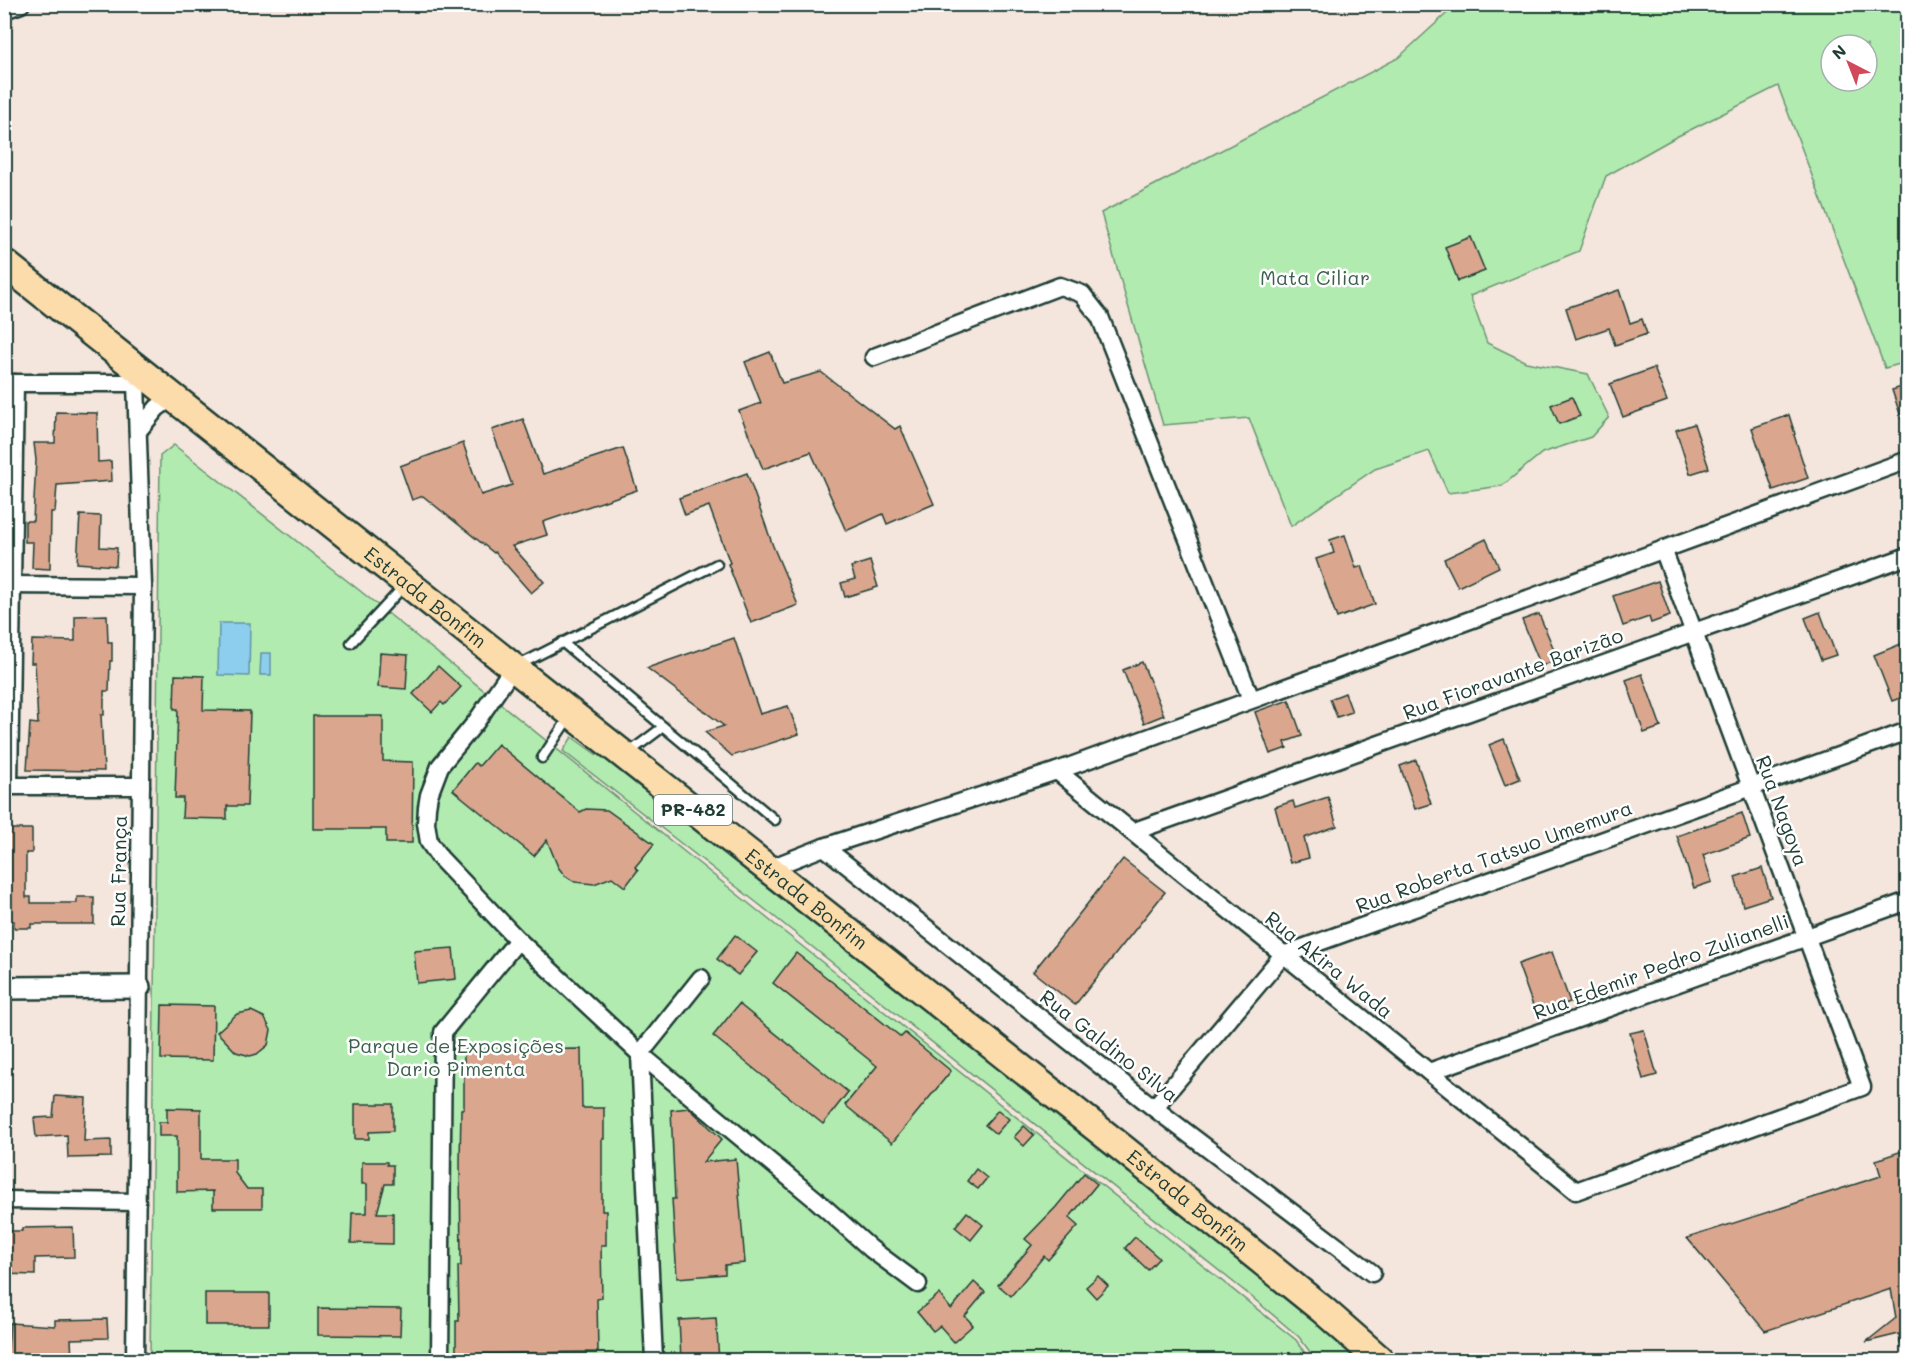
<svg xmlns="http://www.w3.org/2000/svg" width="1912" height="1365" font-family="Mali,sans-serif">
<rect width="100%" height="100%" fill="#f4e5dd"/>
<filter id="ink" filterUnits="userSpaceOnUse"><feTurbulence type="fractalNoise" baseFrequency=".0167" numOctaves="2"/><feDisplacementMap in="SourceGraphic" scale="12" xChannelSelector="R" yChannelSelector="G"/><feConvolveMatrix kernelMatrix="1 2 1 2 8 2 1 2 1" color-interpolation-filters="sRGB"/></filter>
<g filter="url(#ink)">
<g fill="#b2ebb0" stroke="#689472" stroke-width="1.5" fill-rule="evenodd">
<path d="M1456,5H1907V362L1885,368L1778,86L1674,138L1606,176L1579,251L1470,296L1487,343L1526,362L1588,374L1609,417L1591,437L1542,453L1502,486L1448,493L1429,451L1375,469L1291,526L1249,418L1163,425L1101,213L1398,58ZM1831,45H1867V81H1831Z"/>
<polygon points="174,445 359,590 778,927 1296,1340 1310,1360 150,1360 160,456"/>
<polygon points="572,737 597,755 603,753 935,1014 1367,1360 1316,1360 1299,1337 1247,1293 761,906 563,751"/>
</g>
<g fill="#8dceee" stroke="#6194a4" stroke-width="1.5">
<polygon points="219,623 250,623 249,676 218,675"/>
<polygon points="261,653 271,653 271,675 260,675"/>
</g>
<g fill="#daa78e" stroke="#1f3d34" stroke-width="1.5">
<polygon points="1471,237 1485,271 1458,281 1445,247"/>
<polygon points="1619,290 1630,323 1642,319 1647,334 1615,345 1609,328 1576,339 1566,308"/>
<polygon points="770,352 782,383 821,372 895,429 900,426 934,504 887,524 883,514 846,531 811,452 763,469 739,411 761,403 745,362"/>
<polygon points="1654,368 1667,401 1623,417 1610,384"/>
<polygon points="1908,385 1908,429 1905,429 1892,390"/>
<polygon points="1572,397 1580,416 1559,424 1551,405"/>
<polygon points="56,412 97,413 98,462 111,461 112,481 57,485 55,512 51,512 50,569 32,568 33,542 25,542 25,521 33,521 36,460 34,443 55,443"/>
<polygon points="1789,415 1795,434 1794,435 1808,478 1773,490 1752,428"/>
<polygon points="523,419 543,474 623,448 637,490 543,522 547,535 512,546 544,582 531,593 495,552 494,553 423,496 412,500 400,466 463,443 481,495 512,485 492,430"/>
<polygon points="1694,424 1709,468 1690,474 1676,430"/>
<polygon points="747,473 773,546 798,605 751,623 728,564 730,563 709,506 685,515 679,498"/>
<polygon points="80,515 101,516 100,547 117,548 116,566 77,563"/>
<polygon points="1345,535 1356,568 1362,566 1375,604 1337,618 1316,559 1334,553 1330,540"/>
<polygon points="1486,539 1499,567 1458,587 1444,559"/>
<polygon points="870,561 878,587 845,597 841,583 855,579 851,567"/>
<polygon points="1658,581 1670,616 1651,623 1649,617 1623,626 1613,596"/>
<polygon points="1820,612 1836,655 1821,660 1805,618"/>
<polygon points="1539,614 1558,659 1541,666 1522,620"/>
<polygon points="107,615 108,642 112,642 112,661 110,661 109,691 104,691 104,715 101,715 104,771 27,770 30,723 38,724 35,663 31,663 32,640 75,641 75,616"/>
<polygon points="734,638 760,714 788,706 799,734 732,756 705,732 724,726 647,668"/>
<polygon points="1908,641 1908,695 1892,701 1874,655"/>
<polygon points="380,653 408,655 406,689 378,687"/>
<polygon points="1142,662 1164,715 1144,723 1123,670"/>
<polygon points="438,666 461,687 444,705 441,702 432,712 413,694"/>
<polygon points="1642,674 1661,727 1644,733 1626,680"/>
<polygon points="175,675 204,676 203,710 250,711 247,806 227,806 227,819 182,818 183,798 175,798 178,709 174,709"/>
<polygon points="1345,693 1352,712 1337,717 1330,699"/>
<polygon points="1289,700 1302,736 1285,742 1287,748 1270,754 1255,712"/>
<polygon points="313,716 383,716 383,761 413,762 412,843 386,843 386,829 313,829"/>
<polygon points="1504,739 1520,779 1505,785 1489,745"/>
<polygon points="498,744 580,812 586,809 607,810 654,844 635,867 638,870 625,887 612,877 594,884 575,882 565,876 558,867 547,840 534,856 453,790 475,763 479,766"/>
<polygon points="1416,760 1431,804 1415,809 1400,766"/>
<polygon points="1328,797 1337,826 1304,838 1309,858 1290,863 1275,807 1293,801 1295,808"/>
<polygon points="1742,813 1750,838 1703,855 1712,882 1694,888 1677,836"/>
<polygon points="4,829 32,829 32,853 26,853 26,897 31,897 31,903 77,903 77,897 94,897 94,924 31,924 31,928 14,928 14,921 4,921 4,897 9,897 8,853 4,853"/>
<polygon points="1123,859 1165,892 1075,1005 1033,972"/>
<polygon points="1762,868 1771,897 1743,906 1735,877"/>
<polygon points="735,935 757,952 738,975 717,959"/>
<polygon points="453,948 456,979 417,983 414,951"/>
<polygon points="1552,952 1570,1002 1536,1014 1518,964"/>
<polygon points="796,953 901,1037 905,1033 951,1071 892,1143 845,1105 877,1066 773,983"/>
<polygon points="739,1004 848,1092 823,1124 713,1036"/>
<polygon points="162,1005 214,1006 213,1060 161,1059"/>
<polygon points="251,1011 264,1017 271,1030 268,1045 257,1054 250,1056 236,1052 217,1032 237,1014"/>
<polygon points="1644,1030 1657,1075 1643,1079 1630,1033"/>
<polygon points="581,1049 582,1108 604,1108 604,1139 602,1139 602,1211 606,1211 606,1245 601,1245 602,1298 597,1299 598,1352 456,1354 456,1321 459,1321 458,1266 461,1266 460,1162 461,1109 464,1109 464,1050"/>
<polygon points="55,1096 86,1098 84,1141 111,1140 111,1157 68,1158 67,1135 36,1137 34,1118 53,1117"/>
<polygon points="355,1104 393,1104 393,1131 369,1132 369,1139 355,1139"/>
<polygon points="167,1108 201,1109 201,1159 235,1159 235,1173 247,1189 262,1189 262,1208 213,1208 213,1191 177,1192 177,1136 159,1136 159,1122 167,1122"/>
<polygon points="689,1108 722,1139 703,1162 736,1159 745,1263 725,1265 725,1274 677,1278 672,1199 675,1199 671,1110"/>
<polygon points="998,1110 1009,1119 996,1134 985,1125"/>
<polygon points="1024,1126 1034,1135 1024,1146 1014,1137"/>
<polygon points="1908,1149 1908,1341 1900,1342 1899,1334 1866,1342 1896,1318 1891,1289 1765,1331 1687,1238 1881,1176 1876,1160"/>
<polygon points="362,1162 387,1162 387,1165 393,1165 393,1184 385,1184 377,1213 393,1213 393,1244 351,1243 352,1213 367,1213 367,1184 362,1184"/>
<polygon points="976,1169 987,1178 978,1189 967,1181"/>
<polygon points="1084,1173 1097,1184 1069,1218 1078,1226 1048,1260 1044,1256 1011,1296 998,1285 1032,1245 1025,1239 1056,1207"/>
<polygon points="967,1212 983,1225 971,1240 955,1227"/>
<polygon points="73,1227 74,1257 35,1258 35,1275 4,1274 4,1231 22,1231 22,1228"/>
<polygon points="1135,1237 1159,1258 1148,1270 1125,1248"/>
<polygon points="1098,1276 1108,1286 1096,1298 1086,1287"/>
<polygon points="974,1282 985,1292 965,1316 973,1325 954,1342 940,1326 933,1331 917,1312 939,1294 951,1309"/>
<rect x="205" y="1293" width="64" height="32"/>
<polygon points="318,1308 401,1309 400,1336 318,1335"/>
<polygon points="716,1318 719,1360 681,1360 679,1320"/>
<polygon points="107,1319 108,1338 71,1339 72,1360 4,1360 4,1347 8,1347 10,1323 55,1326 55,1320"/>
</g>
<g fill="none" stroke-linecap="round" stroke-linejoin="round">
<g stroke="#1f3d34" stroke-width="13">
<g id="service">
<polyline points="562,642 775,820"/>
<polyline points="351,643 405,585"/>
<polyline points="517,666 717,564"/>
<polyline points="627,754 663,727"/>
<polyline points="542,758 570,716"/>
</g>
</g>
<g stroke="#1f3d34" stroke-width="21">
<g id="minor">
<polyline points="4,10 21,4"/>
<polyline points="874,357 1060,286 1082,294 1100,317 1251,699"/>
<polyline points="5,383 145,383"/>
<polyline points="138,431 157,408 172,397"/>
<polyline points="4,585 143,586"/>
<polyline points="513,668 476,722 440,766 429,795 427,807 426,823 429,842 440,858 518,940 640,1054 654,1360"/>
<polyline points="1057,771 1576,1191 1862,1087 1663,549"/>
<polyline points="4,786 141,786"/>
<polyline points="9,786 15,383"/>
<polyline points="1132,832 1908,556"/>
<polyline points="824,847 1154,1108 1372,1273"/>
<polyline points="768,869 824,847 1057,771 1908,460"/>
<polyline points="701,978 640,1054 815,1199 871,1249 918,1284"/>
<polyline points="1429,1072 1908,901"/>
<polyline points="1154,1108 1283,955 1908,731"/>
<polyline points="4,1200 137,1202"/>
<polyline points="135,1360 143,586 136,383"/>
<polyline points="440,1360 443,1032 518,940"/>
</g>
</g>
<g stroke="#1f3d34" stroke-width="26">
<polyline id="tertiary" points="4,988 139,987"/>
</g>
<g stroke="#1f3d34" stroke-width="32">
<g id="primary">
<path id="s1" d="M4,263L572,714L1122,1148L1323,1310L1380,1360"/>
</g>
</g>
<use href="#service" stroke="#fff" stroke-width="8"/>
<use href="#minor" stroke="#fff" stroke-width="16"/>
<use href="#tertiary" stroke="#fff" stroke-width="21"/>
<use href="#primary" stroke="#fddcac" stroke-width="27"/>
</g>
</g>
<g text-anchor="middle" stroke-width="5" stroke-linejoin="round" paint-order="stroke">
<rect fill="#fff" stroke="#627771" stroke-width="1.5" x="654" y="795" width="78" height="30" rx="4.5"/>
<g font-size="18" font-weight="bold" fill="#1f3d34">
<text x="693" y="816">PR-482</text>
</g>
<g font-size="20" fill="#3c604d" stroke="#fff">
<text x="1315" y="285">Mata Ciliar</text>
<text x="456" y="1053">Parque de Exposições<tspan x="456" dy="23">Dario Pimenta</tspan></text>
</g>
<g font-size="20" fill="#1f3d34" stroke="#fff">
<text dy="7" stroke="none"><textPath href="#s1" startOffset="538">Estrada Bonfim</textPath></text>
<text transform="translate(1513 674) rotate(-20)" y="7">Rua Fioravante Barizão</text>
<text transform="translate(1782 811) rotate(70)" y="7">Rua Nagoya</text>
<text transform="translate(1494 857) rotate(-20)" y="7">Rua Roberta Tatsuo Umemura</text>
<text transform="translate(119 871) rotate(-89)" y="7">Rua França</text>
<text dy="7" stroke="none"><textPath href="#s1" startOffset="1024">Estrada Bonfim</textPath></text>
<text transform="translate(1329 965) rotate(39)" y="7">Rua Akira Wada</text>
<text transform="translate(1661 967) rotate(-20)" y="7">Rua Edemir Pedro Zulianelli</text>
<text transform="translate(1109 1046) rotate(38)" y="7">Rua Galdino Silva</text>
<text dy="7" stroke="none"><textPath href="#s1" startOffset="1510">Estrada Bonfim</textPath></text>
</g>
</g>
<rect width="1912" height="1365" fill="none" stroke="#fff" stroke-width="24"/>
<rect x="12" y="12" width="1888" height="1341" fill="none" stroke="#1f3d34" stroke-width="2" filter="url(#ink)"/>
<g transform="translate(1849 63) rotate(318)"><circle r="28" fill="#ffffff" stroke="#a5b1ae" stroke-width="1.5"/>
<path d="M0-4.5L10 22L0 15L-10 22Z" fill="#d1495b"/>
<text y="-9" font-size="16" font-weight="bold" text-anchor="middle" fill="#1f3d34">N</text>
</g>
</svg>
